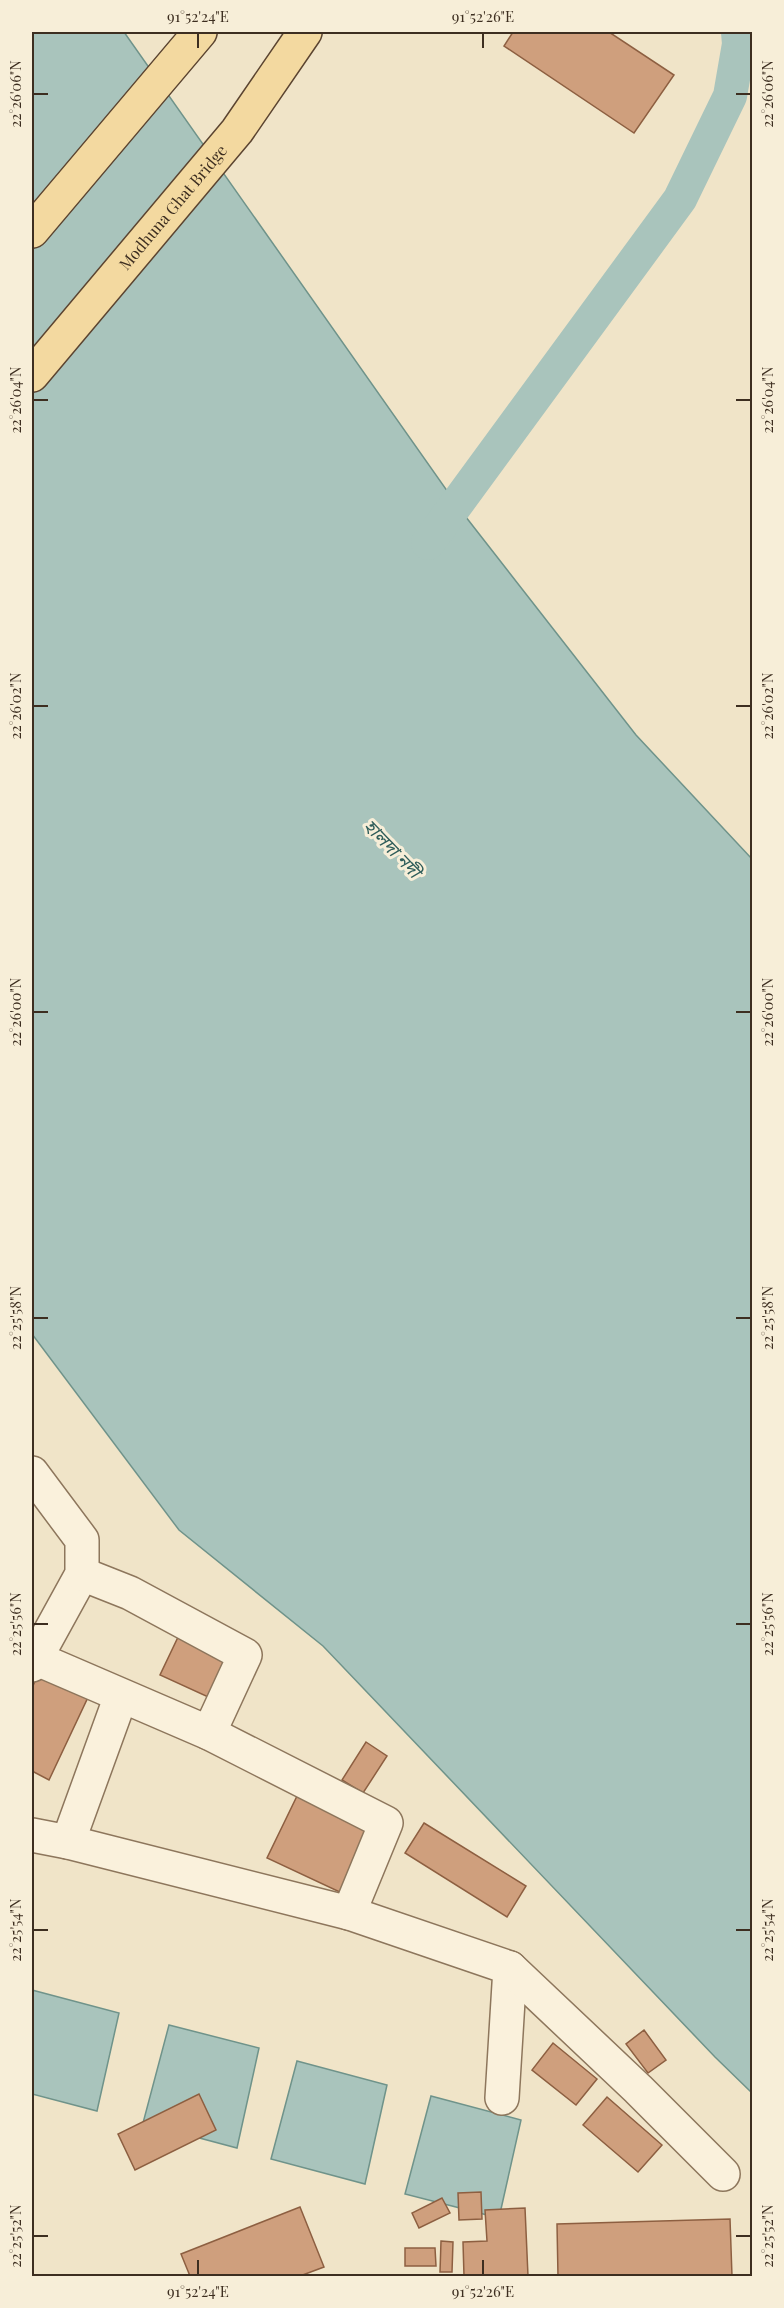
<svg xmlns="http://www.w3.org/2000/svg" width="784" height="2308" font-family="'Playfair Display','Noto Sans Bengali',serif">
<rect width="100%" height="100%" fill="#f0e4c8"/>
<g fill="#a9c4bc" stroke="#6f938a" stroke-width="1.5">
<polygon points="32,32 124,32 462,512 636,735 752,859 752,2093 715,2057 323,1646 179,1530 32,1334"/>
<polygon points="32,1990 119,2013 97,2111 32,2094"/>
<polygon points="169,2025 259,2048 237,2148 143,2123"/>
<polygon points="297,2061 387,2085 365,2184 271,2159"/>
<polygon points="431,2096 521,2120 499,2218 405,2194"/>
</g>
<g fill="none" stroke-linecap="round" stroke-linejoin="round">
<polyline stroke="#a9c4bc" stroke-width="34" points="428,543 680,199 730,96 739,44 738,32"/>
</g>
<g fill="#cf9f7d" stroke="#8d5f41" stroke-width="1.5">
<polygon points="513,32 609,32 674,75 634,133 504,46"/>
<polygon points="180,1633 237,1659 217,1701 160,1675"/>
<polygon points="40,1670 90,1693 49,1780 32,1771 32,1688"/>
<polygon points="366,1742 387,1756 363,1793 342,1780"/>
<polygon points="298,1794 374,1830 344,1894 267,1858"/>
<polygon points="424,1823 526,1886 507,1917 405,1853"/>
<polygon points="644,2030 666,2060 648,2073 626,2044"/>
<polygon points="553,2043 597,2079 576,2105 532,2070"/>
<polygon points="199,2094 216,2130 135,2170 118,2134"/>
<polygon points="607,2097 662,2145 638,2172 583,2125"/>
<polygon points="481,2192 482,2219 459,2220 458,2193"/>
<polygon points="442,2198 450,2213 419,2228 412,2213"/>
<polygon points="300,2207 324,2267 300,2276 190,2276 181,2254"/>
<polygon points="525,2208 528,2276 464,2276 463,2242 487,2241 485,2210"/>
<polygon points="730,2219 732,2276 558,2276 557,2224"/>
<polygon points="441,2241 453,2242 452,2272 440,2272"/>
<polygon points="405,2248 435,2248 436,2266 405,2266"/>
</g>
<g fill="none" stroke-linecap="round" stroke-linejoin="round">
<g stroke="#8d765c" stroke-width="36">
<g id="minor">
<polyline points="32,1473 82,1540 82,1574 32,1665"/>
<polyline points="82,1574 130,1593 245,1655 209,1733"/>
<polyline points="35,1658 209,1733 386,1823 349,1913"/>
<polyline points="32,1835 68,1842 349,1913 510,1968 502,2098"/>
<polyline points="68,1842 121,1696"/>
<polyline points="510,1968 638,2089 723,2174"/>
</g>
</g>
<g stroke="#5b4430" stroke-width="36">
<g id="primary">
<polyline points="32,231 200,32"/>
<path id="s1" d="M32,375L237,131L305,32"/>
</g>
</g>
<use href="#minor" stroke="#faf1dc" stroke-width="33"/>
<use href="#primary" stroke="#f3d9a0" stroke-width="33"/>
</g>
<path fill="none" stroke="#3d2e20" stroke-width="2" d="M198,33V48M483,33V48M33,94H48M736,94H751M33,400H48M736,400H751M33,706H48M736,706H751M33,1012H48M736,1012H751M33,1318H48M736,1318H751M33,1624H48M736,1624H751M33,1930H48M736,1930H751M33,2236H48M736,2236H751M198,2260V2275M483,2260V2275"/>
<g text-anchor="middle" stroke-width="6" stroke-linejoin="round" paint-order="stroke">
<g font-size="16" fill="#3d2e20" stroke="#f7eed8">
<text dy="6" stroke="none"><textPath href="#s1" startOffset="219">Modhuna Ghat Bridge</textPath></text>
</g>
<g font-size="18" font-style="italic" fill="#2f5d5a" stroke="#f7eed8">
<text transform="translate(392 849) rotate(46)" y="6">হালদা নদী</text>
</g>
</g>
<rect width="784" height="2308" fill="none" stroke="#f7eed8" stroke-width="66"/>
<rect x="33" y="33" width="718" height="2242" fill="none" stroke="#3d2e20" stroke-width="2"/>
<g font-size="15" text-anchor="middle" fill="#3d2e20">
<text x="198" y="22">91°52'24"E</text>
<text x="483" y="22">91°52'26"E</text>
<text transform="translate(16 94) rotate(-90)" y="5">22°26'06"N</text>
<text transform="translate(768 94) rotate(-90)" y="5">22°26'06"N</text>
<text transform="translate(16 400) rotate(-90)" y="5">22°26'04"N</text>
<text transform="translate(768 400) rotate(-90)" y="5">22°26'04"N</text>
<text transform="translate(16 706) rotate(-90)" y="5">22°26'02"N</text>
<text transform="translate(768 706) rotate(-90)" y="5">22°26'02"N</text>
<text transform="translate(16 1012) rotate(-90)" y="5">22°26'00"N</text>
<text transform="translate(768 1012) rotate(-90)" y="5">22°26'00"N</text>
<text transform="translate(16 1318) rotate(-90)" y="5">22°25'58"N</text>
<text transform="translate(768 1318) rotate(-90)" y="5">22°25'58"N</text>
<text transform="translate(16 1624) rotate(-90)" y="5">22°25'56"N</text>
<text transform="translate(768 1624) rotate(-90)" y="5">22°25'56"N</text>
<text transform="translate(16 1930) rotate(-90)" y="5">22°25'54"N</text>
<text transform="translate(768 1930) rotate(-90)" y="5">22°25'54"N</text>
<text transform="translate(16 2236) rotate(-90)" y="5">22°25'52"N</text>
<text transform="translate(768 2236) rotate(-90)" y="5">22°25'52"N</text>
<text x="198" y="2297">91°52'24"E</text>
<text x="483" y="2297">91°52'26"E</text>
</g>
</svg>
